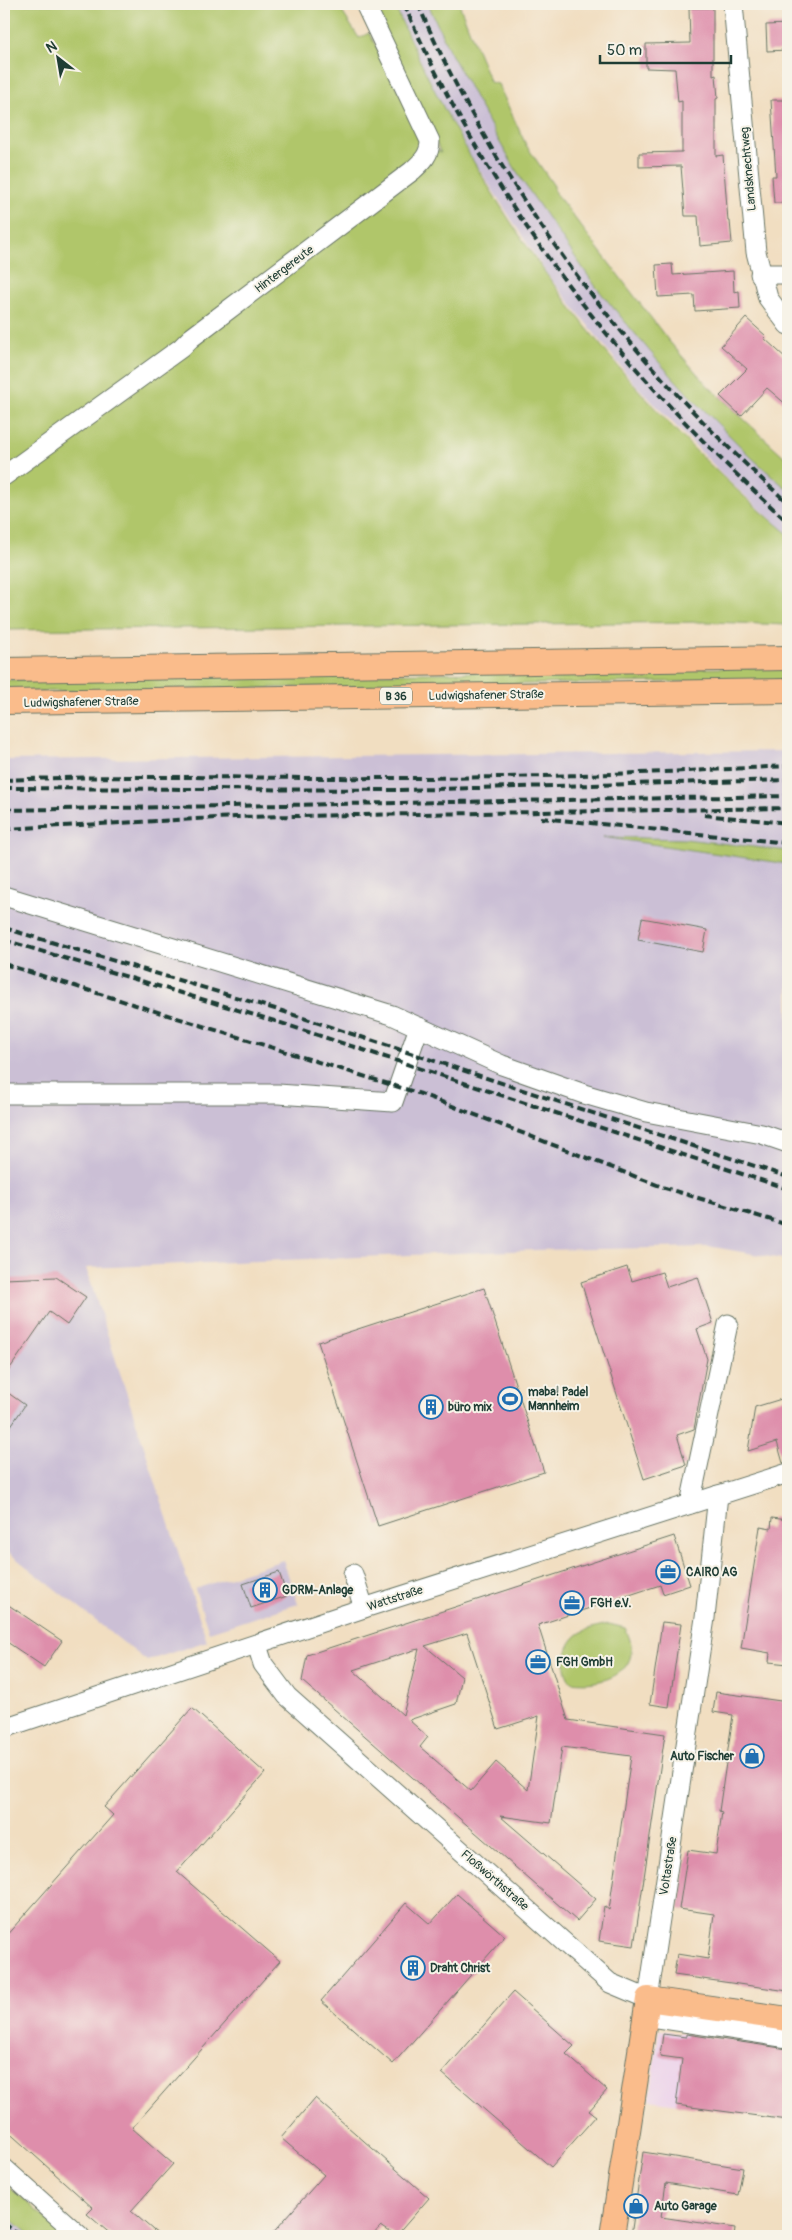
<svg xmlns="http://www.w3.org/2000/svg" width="792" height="2240" font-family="Pangolin,sans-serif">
<rect width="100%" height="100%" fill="#f7f3e8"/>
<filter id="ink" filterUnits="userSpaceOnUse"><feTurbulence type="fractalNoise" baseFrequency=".02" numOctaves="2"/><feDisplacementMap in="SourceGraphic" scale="10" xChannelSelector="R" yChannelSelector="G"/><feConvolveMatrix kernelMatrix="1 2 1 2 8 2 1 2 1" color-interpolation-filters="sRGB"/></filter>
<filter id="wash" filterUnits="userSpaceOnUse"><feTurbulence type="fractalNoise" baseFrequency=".0096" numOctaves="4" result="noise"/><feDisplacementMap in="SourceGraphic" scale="20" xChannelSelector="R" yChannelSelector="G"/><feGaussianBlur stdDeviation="1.12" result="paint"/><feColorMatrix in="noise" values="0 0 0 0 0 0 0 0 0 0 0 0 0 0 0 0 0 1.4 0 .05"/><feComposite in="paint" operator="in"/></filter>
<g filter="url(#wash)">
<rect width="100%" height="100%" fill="#f1dec1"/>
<polygon fill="#ecd1eb" points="659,2030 788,2048 788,2120 650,2100"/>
<g fill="#cbbfd5">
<polygon points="394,4 428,4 449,50 499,141 523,182 596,287 658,361 689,395 752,458 788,490 788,534 731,483 634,383 547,274 471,157 437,95"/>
<polygon points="788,751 788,1260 713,1247 535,1250 86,1268 207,1641 147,1661 4,1549 4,760"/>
<polygon points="283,1560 298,1604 209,1632 195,1589"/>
<polygon points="4,2213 31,2236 4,2236"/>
</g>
<g fill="#b0c66b" stroke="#688250">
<path d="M4,4H337L359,38L369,33L426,142L441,153L369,4H394C481,206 617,394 788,534V625L710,622L4,630Z"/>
<polygon points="428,4 459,4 490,82 498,84 526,145 554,186 554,191 668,340 707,385 788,460 788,490 752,458 689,395 658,361 596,287 523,182 499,141 449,50"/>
<polygon points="788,667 788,680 4,692 4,680"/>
<polygon points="603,837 685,839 788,851 788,864"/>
<path d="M609,1624L625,1628C647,1669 607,1687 571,1682C566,1676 564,1668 565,1660C569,1633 584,1629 609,1624Z"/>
<polygon points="4,2182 65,2236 31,2236 4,2213"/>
</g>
<g id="blocks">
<g fill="#de8eab" fill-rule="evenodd">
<polygon points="689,8 713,8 713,76 716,75 718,98 716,99 716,156 723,155 728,221 730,221 732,243 700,246 698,216 685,216 681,166 639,167 639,153 682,152 682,101 678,102 675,69 646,68 646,44 690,43"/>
<polygon points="788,24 788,50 767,51 766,25"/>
<polygon points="771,100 785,100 788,127 788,203 774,203 772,176 776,176"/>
<polygon points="672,264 673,275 733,271 734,292 739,291 740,308 695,311 694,295 658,297 656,265"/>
<polygon points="746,318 766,336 764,338 788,360 788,406 767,388 741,416 720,396 747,369 721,346"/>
<polygon points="642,918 707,930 703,952 638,940"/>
<polygon points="627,1267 632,1281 662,1272 667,1287 698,1277 713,1323 697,1329 707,1359 694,1429 677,1435 686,1465 644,1479 581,1282"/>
<polygon points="56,1277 86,1297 67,1325 49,1312 4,1377 4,1279"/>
<polygon points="484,1288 544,1472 378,1526 318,1342"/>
<polygon points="4,1390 25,1405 4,1436"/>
<polygon points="788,1397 788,1462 783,1463 777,1442 748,1451 755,1407"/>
<polygon points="772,1518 788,1520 788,1664 769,1662 770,1653 741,1648 760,1527 771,1529"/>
<path d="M674,1536L690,1585L663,1594L660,1585L538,1625L568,1720L665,1734L634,1946L599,1941L604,1906L609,1910L631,1756L562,1747L551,1823L500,1816L596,1899L577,1921L302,1681L307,1655ZM467,1633L498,1729L539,1716L528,1790L496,1762L471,1791L420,1747L428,1737L409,1720L456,1704L462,1677L425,1646ZM419,1649L403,1715L353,1670L414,1650Z"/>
<polygon points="279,1572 287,1596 251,1608 243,1584"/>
<polygon points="4,1602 62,1641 44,1667 4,1640"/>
<polygon points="662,1622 681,1624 669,1707 650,1704"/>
<polygon points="716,1692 788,1702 788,1991 674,1975 677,1954 708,1959 714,1914 679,1909 688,1850 716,1854 722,1812 719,1811 733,1715 713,1712"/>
<polygon points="192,1708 265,1773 177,1872 280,1961 132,2128 173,2164 131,2211 160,2236 113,2236 87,2214 93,2208 4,2128 4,1938 113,1815 104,1807"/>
<polygon points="457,1894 505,1936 393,2064 321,2001 406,1903 430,1924"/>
<polygon points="513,1992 574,2046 566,2054 607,2090 589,2111 596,2116 551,2167 442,2073"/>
<polygon points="663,2034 686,2037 686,2034 788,2049 788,2120 676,2105 682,2059 660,2056"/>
<polygon points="315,2098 429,2198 396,2236 381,2226 372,2236 270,2236 324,2175 281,2138"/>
<polygon points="643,2152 743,2168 738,2195 666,2183 661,2217 735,2228 734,2236 631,2236"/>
</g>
</g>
</g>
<g filter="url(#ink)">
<use href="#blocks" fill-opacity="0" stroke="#687565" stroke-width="1"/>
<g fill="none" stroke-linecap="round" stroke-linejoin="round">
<g stroke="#687565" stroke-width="21">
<g id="minor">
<polyline points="733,4 756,252 768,298 788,325"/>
<polyline points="760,274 788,274"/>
<path d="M4,476L181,348L191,338L412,171C422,162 430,155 430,141L365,4"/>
<polyline points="4,896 392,1015 502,1065 584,1094 646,1112 762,1134 788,1143"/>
<polyline points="4,1094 278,1094 393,1102 419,1027"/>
<polyline points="690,1504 728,1324"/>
<polyline points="353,1574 364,1608"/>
<polyline points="257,1645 263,1664 287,1696 610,1983 648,1999 705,1618 718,1495"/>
<polyline points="4,1728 364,1608 788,1473"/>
<polyline points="644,2016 788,2038"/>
<polyline points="4,2168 80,2236"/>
</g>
</g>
<g stroke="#687565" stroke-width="26">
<g id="major">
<polyline points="4,670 788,658"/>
<polyline points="4,702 788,691"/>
<polyline points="612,2236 648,1999 788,2019"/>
</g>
</g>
<use href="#minor" stroke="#fff" stroke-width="19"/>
<use href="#major" stroke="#fabc8b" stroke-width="24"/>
<g stroke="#1f3d34" stroke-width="4" stroke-dasharray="8 4" stroke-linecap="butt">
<path d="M404,4C491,206 625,376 788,522"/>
<path d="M418,4C501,197 632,364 788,503"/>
<path d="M4,780C135,774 267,779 398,778C528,778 658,773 788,766"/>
<polyline points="4,788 399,790 788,780"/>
<polyline points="4,810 788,796"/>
<polyline points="704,815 788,823"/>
<polyline points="541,818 788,843"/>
<polyline points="4,829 235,817 788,808"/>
<polyline points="4,928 282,1011 788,1177"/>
<polyline points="4,940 278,1022 788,1189"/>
<polyline points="4,964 421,1094 665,1188 788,1225"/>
<polyline points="4,2223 19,2236"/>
</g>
</g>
</g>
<defs>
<g id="stadium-ring" transform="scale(1.25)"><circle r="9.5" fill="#f7f3e8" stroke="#1f6fb2" stroke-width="1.5"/><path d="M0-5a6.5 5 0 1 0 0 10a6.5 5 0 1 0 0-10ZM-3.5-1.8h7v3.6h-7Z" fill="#1f6fb2"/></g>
<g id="building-ring" transform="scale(1.25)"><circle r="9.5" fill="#f7f3e8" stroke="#1f6fb2" stroke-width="1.5"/><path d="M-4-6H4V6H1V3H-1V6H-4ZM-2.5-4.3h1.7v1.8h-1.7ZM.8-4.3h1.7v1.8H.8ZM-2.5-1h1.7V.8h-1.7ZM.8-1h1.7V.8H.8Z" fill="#1f6fb2"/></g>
<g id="office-ring" transform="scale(1.25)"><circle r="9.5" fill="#f7f3e8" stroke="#1f6fb2" stroke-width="1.5"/><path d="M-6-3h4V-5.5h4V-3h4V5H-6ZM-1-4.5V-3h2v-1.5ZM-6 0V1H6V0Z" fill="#1f6fb2"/></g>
<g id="shop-ring" transform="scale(1.25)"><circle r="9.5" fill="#f7f3e8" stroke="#1f6fb2" stroke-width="1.5"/><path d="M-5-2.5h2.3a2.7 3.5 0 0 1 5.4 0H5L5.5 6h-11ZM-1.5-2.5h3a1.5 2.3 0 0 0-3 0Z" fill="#1f6fb2"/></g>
</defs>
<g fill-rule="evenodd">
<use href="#stadium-ring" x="510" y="1399"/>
<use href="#building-ring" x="431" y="1407"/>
<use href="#office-ring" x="668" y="1572"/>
<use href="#building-ring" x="265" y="1590"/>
<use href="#office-ring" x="572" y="1603"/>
<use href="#office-ring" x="538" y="1662"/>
<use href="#shop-ring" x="752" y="1756"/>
<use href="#building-ring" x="413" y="1968"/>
<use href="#shop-ring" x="636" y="2206"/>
</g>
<g text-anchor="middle" stroke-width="4" stroke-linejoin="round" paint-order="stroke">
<rect fill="#f7f3e8" stroke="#60746a" stroke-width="1" x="380" y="687.5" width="32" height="17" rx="4"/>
<g font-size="11" font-weight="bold" fill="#1f3d34">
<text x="396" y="700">B 36</text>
</g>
<g font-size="12" fill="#1f3d34" stroke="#f7f3e8">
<text transform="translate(748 169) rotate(-95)" y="4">Landsknechtweg</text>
<text transform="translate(284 269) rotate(-37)" y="4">Hintergereute</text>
<text transform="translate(486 695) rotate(-1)" y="4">Ludwigshafener Straße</text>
<text transform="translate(81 702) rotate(-1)" y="4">Ludwigshafener Straße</text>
<text transform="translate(395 1598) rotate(-18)" y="4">Wattstraße</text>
<text transform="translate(668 1866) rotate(-81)" y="4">Voltastraße</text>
<text transform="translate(495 1880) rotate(41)" y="4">Floßwörthstraße</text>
</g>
<g font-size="12" font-weight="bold" fill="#1f3d34" stroke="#f7f3e8" text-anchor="start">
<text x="528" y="1396">maba! Padel<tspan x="528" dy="14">Mannheim</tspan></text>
<text x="448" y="1411">büro mix</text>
<text x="686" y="1576">CAIRO AG</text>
<text x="282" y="1594">GDRM-Anlage</text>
<text x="590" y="1607">FGH e.V.</text>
<text x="556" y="1666">FGH GmbH</text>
<text x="734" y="1760" text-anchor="end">Auto Fischer</text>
<text x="430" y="1972">Draht Christ</text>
<text x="654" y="2210">Auto Garage</text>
</g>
</g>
<rect width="792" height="2240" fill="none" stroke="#f7f3e8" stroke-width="20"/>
<g transform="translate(58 58) rotate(329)" stroke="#f7f3e8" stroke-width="4" paint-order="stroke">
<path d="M0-4L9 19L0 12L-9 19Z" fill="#1f3d34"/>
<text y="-8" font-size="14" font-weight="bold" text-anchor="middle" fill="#1f3d34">N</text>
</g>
<path d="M600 55v8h131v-8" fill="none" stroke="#1f3d34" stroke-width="2.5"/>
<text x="607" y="55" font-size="15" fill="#1f3d34" stroke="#f7f3e8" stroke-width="4" paint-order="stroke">50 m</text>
</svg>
